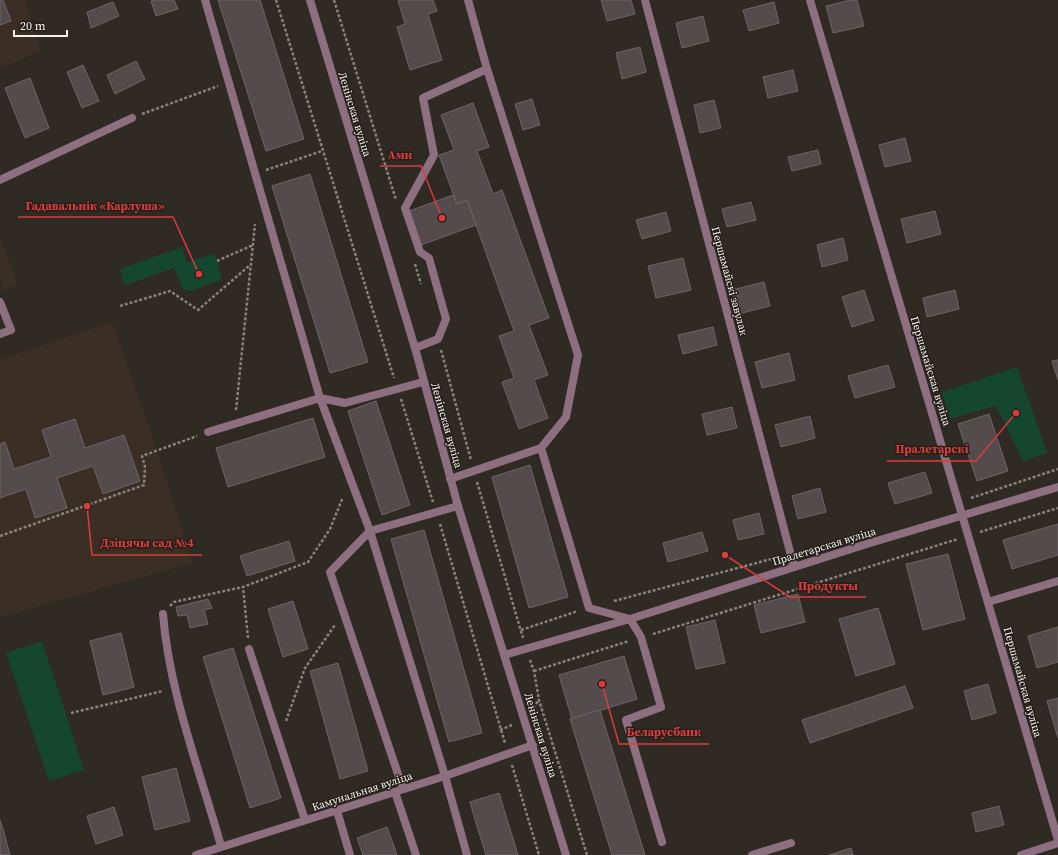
<svg xmlns="http://www.w3.org/2000/svg" width="1058" height="855" font-family="'Source Serif 4',serif">
<rect width="100%" height="100%" fill="#302a24"/>
<g fill="#3b2f25">
<polygon points="0,0 25,0 41,51 0,68"/>
<polygon points="0,237 18,284 4,291 0,279"/>
<polygon points="112,322 153,439 193,563 0,617 0,360"/>
</g>
<g fill="#154730">
<polygon points="182,247 187,262 215,254 222,279 191,291 183,289 174,268 125,285 120,269"/>
<polygon points="1017,367 1047,453 1023,461 996,406 950,419 942,392"/>
<polygon points="42,641 84,770 49,781 6,653"/>
</g>
<g fill="#544b4d" stroke="#6e6467">
<polygon points="0,0 3,0 11,21 0,25"/>
<polygon points="154,0 174,0 178,9 156,16 151,1"/>
<polygon points="218,0 260,0 304,139 266,151"/>
<polygon points="398,0 433,0 437,11 428,14 442,60 410,70 397,27 405,24"/>
<polygon points="601,0 631,0 635,14 607,21"/>
<polygon points="850,0 857,0 864,26 833,33 826,6"/>
<polygon points="113,2 119,16 91,28 87,12"/>
<polygon points="774,2 779,23 749,31 743,10"/>
<polygon points="703,16 709,41 682,48 676,23"/>
<polygon points="640,47 646,72 622,79 616,53"/>
<polygon points="136,61 145,79 115,94 107,75"/>
<polygon points="83,65 99,101 82,108 67,72"/>
<polygon points="793,70 798,91 768,98 763,77"/>
<polygon points="30,78 49,128 25,138 5,88"/>
<polygon points="532,99 540,125 523,130 515,104"/>
<polygon points="714,100 721,128 700,133 694,105"/>
<polygon points="473,103 489,147 477,151 493,194 502,190 549,318 529,325 548,375 534,380 548,418 519,429 502,382 514,378 499,336 514,331 467,200 457,204 439,155 454,150 441,115"/>
<polygon points="905,138 911,161 885,167 879,145"/>
<polygon points="818,150 821,164 792,171 788,157"/>
<polygon points="310,174 368,362 330,373 272,186"/>
<polygon points="453,195 457,204 467,200 476,225 421,245 409,211"/>
<polygon points="751,202 756,220 727,227 722,209"/>
<polygon points="935,211 941,234 907,243 901,219"/>
<polygon points="666,212 671,231 642,239 636,220"/>
<polygon points="843,238 848,260 822,267 817,245"/>
<polygon points="683,258 691,290 656,298 648,266"/>
<polygon points="764,282 770,306 738,314 732,290"/>
<polygon points="864,290 874,320 852,327 842,297"/>
<polygon points="955,290 959,309 927,317 923,298"/>
<polygon points="713,327 717,345 683,354 678,335"/>
<polygon points="789,353 795,380 762,388 755,362"/>
<polygon points="1058,360 1058,380 1052,361"/>
<polygon points="888,365 895,387 855,398 848,376"/>
<polygon points="376,401 410,505 382,515 348,411"/>
<polygon points="732,407 737,428 707,435 702,414"/>
<polygon points="989,414 1008,471 977,481 958,424"/>
<polygon points="810,416 815,438 781,447 775,425"/>
<polygon points="313,418 325,457 228,487 216,448"/>
<polygon points="75,419 85,448 124,435 140,481 103,494 93,466 57,478 67,508 35,518 26,489 0,498 0,444 5,442 14,469 51,457 42,430"/>
<polygon points="530,465 568,597 529,608 492,477"/>
<polygon points="925,472 932,493 895,504 888,483"/>
<polygon points="820,488 826,512 798,519 792,496"/>
<polygon points="759,513 764,534 738,540 733,520"/>
<polygon points="1058,524 1058,555 1012,569 1003,540"/>
<polygon points="424,530 482,733 449,742 391,539"/>
<polygon points="702,532 708,551 668,562 663,543"/>
<polygon points="289,541 295,561 247,576 240,556"/>
<polygon points="948,554 965,619 923,630 906,564"/>
<polygon points="798,594 805,622 761,633 754,605"/>
<polygon points="208,599 212,608 204,610 208,624 190,628 187,615 178,616 176,607"/>
<polygon points="293,601 308,649 283,657 268,609"/>
<polygon points="878,608 895,664 856,676 839,619"/>
<polygon points="715,620 725,663 696,669 686,627"/>
<polygon points="1058,627 1058,662 1037,668 1028,636"/>
<polygon points="121,633 134,687 103,695 90,641"/>
<polygon points="233,648 281,798 250,808 203,657"/>
<polygon points="624,656 637,699 572,719 559,675"/>
<polygon points="338,663 368,771 340,779 310,671"/>
<polygon points="988,684 996,713 972,720 964,691"/>
<polygon points="905,686 913,708 810,743 802,720"/>
<polygon points="1058,698 1058,738 1047,701"/>
<polygon points="600,710 645,855 612,855 570,719"/>
<polygon points="176,768 190,821 155,830 142,777"/>
<polygon points="499,793 518,855 486,855 476,823 470,802"/>
<polygon points="999,806 1004,825 976,832 972,813"/>
<polygon points="114,807 123,835 96,844 87,816"/>
<polygon points="0,820 3,829 10,855 0,855"/>
<polygon points="387,827 397,855 363,855 357,838"/>
<polygon points="851,848 853,855 829,855"/>
</g>
<g fill="none" stroke-linecap="round" stroke-linejoin="round">
<g stroke="#88827d" stroke-width="2.5" stroke-dasharray="3 2" stroke-linecap="butt">
<polyline points="276,0 394,378"/>
<polyline points="334,0 396,200"/>
<polyline points="142,114 218,86"/>
<polyline points="266,170 322,151"/>
<polyline points="217,261 253,245"/>
<polyline points="415,264 421,284"/>
<polyline points="120,306 170,291 198,310 250,265"/>
<polyline points="441,350 471,460"/>
<polyline points="401,399 433,502"/>
<polyline points="236,410 255,224"/>
<polyline points="477,482 523,638"/>
<polyline points="971,498 1058,469"/>
<polyline points="440,524 505,743"/>
<polyline points="980,532 1058,508"/>
<polyline points="0,536 144,485 145,467 142,456 197,436"/>
<polyline points="614,601 779,557"/>
<polyline points="170,606 174,602 243,587"/>
<polyline points="521,630 578,611"/>
<polyline points="653,634 958,539"/>
<polyline points="248,638 243,587 308,562 330,529 343,497"/>
<polyline points="530,660 534,671 539,700 587,855"/>
<polyline points="534,671 629,641"/>
<polyline points="533,708 539,700"/>
<polyline points="71,713 163,691"/>
<polyline points="286,721 305,668 335,625"/>
<polyline points="500,730 512,725"/>
<polyline points="512,765 539,855"/>
</g>
<g stroke="#8e6f80" stroke-width="8">
<polyline points="205,0 320,398 345,403 423,382"/>
<polyline points="468,0 487,69 578,355 566,417 541,448 589,608 630,619 641,637 661,707 626,720 662,842"/>
<polyline points="0,180 132,118"/>
<polyline points="0,302 11,330 0,334"/>
<polyline points="415,348 438,339 446,319 429,258 420,252 405,208 434,155 423,98 487,69"/>
<polyline points="208,432 320,398 370,531 445,776 467,855"/>
<polyline points="450,479 541,448"/>
<polyline points="988,602 1058,581"/>
<path d="M163,614C169,692 200,771 221,846"/>
<polyline points="249,649 305,820"/>
<polyline points="403,789 330,572 370,531 458,506"/>
<polyline points="395,792 416,855"/>
<polyline points="337,811 350,855"/>
<polyline points="752,855 791,843"/>
</g>
<g stroke="#8e6f80" stroke-width="8">
<polyline points="310,0 415,348 458,506 566,855"/>
<polyline points="645,0 794,567"/>
<polyline points="810,0 1058,840"/>
<polyline points="504,655 630,619 870,543 1058,487"/>
<polyline points="196,855 445,776 533,745"/>
<polyline points="1021,855 1058,843"/>
</g>
</g>
<g text-anchor="middle" stroke-width="3" stroke-linejoin="round" paint-order="stroke">
<g font-size="11" fill="#f7f2ef" stroke="#26201b">
<text transform="translate(355 114) rotate(73)" y="4">Ленінская вуліца</text>
<text transform="translate(730 281) rotate(75)" y="4">Першамайскі завулак</text>
<text transform="translate(931 371) rotate(73)" y="4">Першамайская вуліца</text>
<text transform="translate(447 425) rotate(74)" y="4">Ленінская вуліца</text>
<text transform="translate(824 546) rotate(-17)" y="4">Пралетарская вуліца</text>
<text transform="translate(1023 682) rotate(74)" y="4">Першамайская вуліца</text>
<text transform="translate(541 735) rotate(73)" y="4">Ленінская вуліца</text>
<text transform="translate(362 791) rotate(-18)" y="4">Камунальная вуліца</text>
</g>
</g>
<path fill="none" stroke="#d93c3c" stroke-width="1.5" d="M442 218L421 166H380M199 274L173 217H18M1016 413L976 461H887M87 506L92 555H202M725 555L790 597H866M602 684L619 744H709"/>
<g fill="#d93c3c" stroke="#26201b" stroke-width="1.5">
<circle cx="442" cy="218" r="4"/>
<circle cx="199" cy="274" r="4"/>
<circle cx="1016" cy="413" r="4"/>
<circle cx="87" cy="506" r="4"/>
<circle cx="725" cy="555" r="4"/>
<circle cx="602" cy="684" r="4"/>
</g>
<g font-size="12" text-anchor="middle" font-weight="bold" fill="#d93c3c" stroke="#26201b" stroke-width="3" stroke-linejoin="round" paint-order="stroke">
<text x="400" y="159">Ами</text>
<text x="95" y="210">Гадавальнік «Карлуша»</text>
<text x="932" y="453">Пралетарскі</text>
<text x="147" y="547">Дзіцячы сад №4</text>
<text x="828" y="590">Продукты</text>
<text x="664" y="736">Беларусбанк</text>
</g>
<path d="M14 30v6h53v-6" fill="none" stroke="#f7f2ef" stroke-width="2"/>
<text x="20" y="30" font-size="12" fill="#f7f2ef" stroke="#26201b" stroke-width="3" paint-order="stroke">20 m</text>
</svg>
